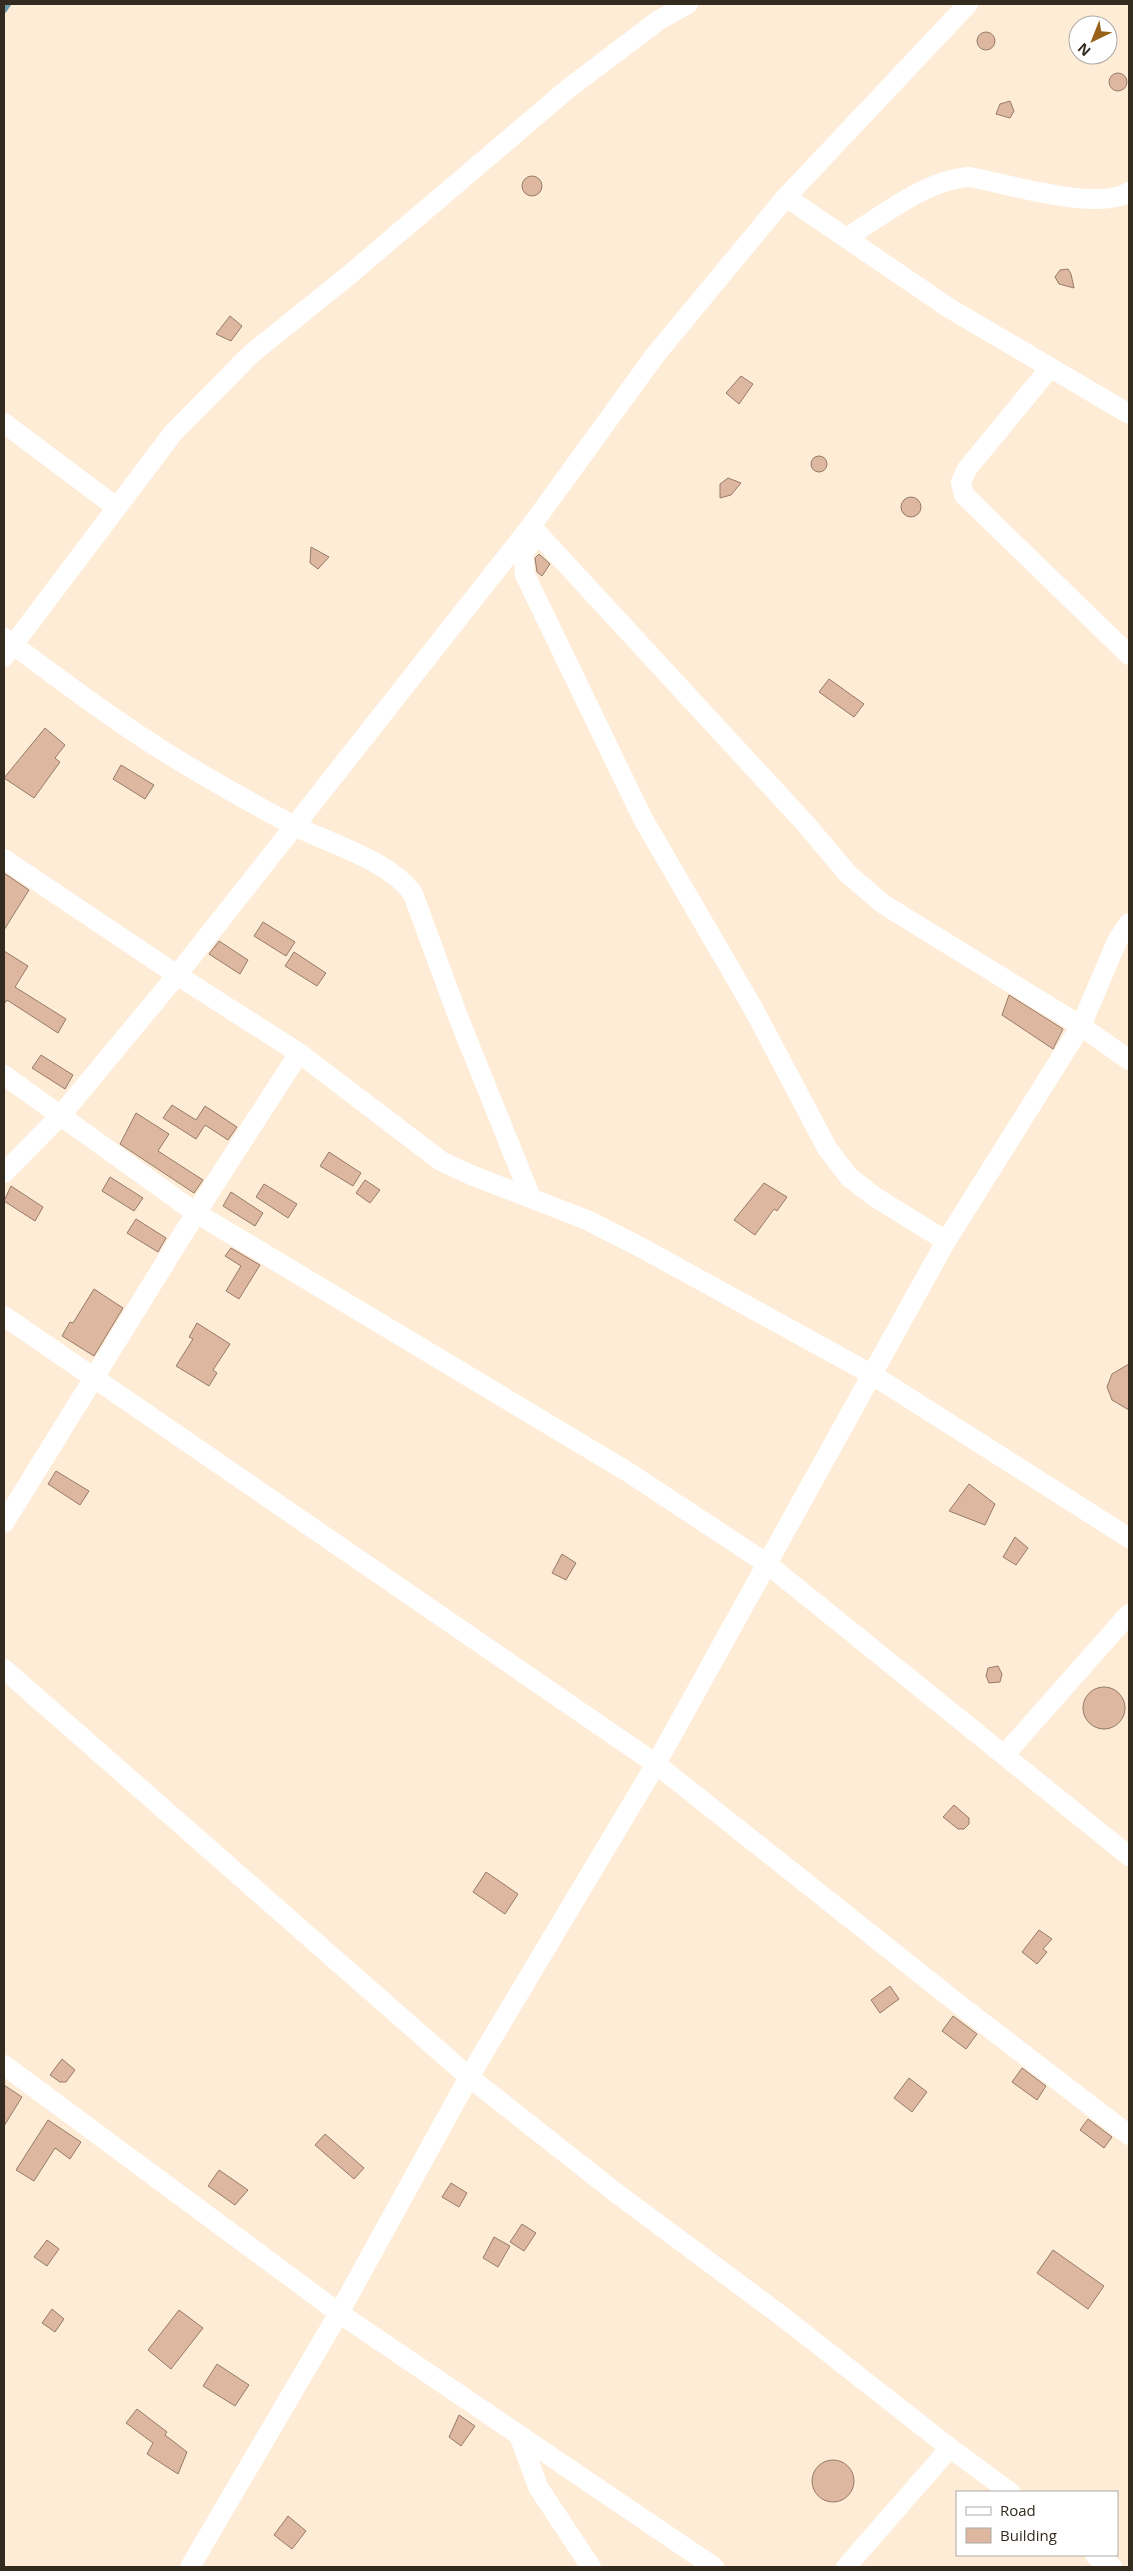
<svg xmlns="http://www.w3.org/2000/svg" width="1133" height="2571" font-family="'Open Sans',sans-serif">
<rect width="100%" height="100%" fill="#feecd6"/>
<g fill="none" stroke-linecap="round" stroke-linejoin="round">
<polyline stroke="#6b99a9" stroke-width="6" points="4,10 8,4"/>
</g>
<g fill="#ddb79f" stroke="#977b69">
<circle cx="986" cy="41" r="9"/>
<circle cx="1118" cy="82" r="9"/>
<polygon points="1010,101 1014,111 1010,118 996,114 1000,104"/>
<circle cx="532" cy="186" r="10"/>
<polygon points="1068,269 1071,274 1074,288 1059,284 1055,277 1060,270"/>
<polygon points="230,316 242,326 231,341 216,334"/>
<polygon points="741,376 753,384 739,404 726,393"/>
<circle cx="819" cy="464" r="8"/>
<polygon points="728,478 741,483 731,495 720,498 720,484"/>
<circle cx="911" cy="507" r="10"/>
<polygon points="311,547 329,557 318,569 310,563"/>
<polygon points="539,554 550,564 542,576 537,572 535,558"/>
<polygon points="829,679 864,704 854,717 819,692"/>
<polygon points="45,728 65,745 55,758 60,762 34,798 4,778"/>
<polygon points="121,765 154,785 145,799 113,779"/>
<polygon points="4,873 29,890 4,930"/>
<polygon points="263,922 295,942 286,956 254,936"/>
<polygon points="219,941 248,960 240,974 209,954"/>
<polygon points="4,951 28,966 15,987 66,1019 58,1033 7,1000 4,1004"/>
<polygon points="294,952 326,973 317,986 285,966"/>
<polygon points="1009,995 1063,1029 1053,1049 1002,1015"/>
<polygon points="41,1055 73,1075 65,1089 32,1068"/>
<polygon points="172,1105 196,1120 205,1106 237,1127 228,1140 205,1125 196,1139 163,1118"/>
<polygon points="136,1113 169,1134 158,1151 203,1180 194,1193 120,1144"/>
<polygon points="329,1152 361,1173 353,1186 320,1166"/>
<polygon points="110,1177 143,1198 134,1211 102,1191"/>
<polygon points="365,1180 380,1190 370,1203 356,1193"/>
<polygon points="764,1183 787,1197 777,1211 774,1209 755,1235 734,1220"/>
<polygon points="264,1184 297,1204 288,1218 256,1197"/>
<polygon points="11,1186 43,1207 35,1221 4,1201"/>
<polygon points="231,1192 263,1213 255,1226 223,1206"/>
<polygon points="136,1219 166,1238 158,1252 127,1233"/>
<polygon points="231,1248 260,1265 239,1299 226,1291 241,1266 225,1256"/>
<polygon points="94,1289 123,1308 94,1356 62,1336 70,1322 73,1323"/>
<polygon points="197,1323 230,1344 213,1370 217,1373 209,1386 176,1366 193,1339 189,1337"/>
<polygon points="1129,1364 1129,1410 1112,1400 1107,1387 1112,1374"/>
<polygon points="56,1471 89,1491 80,1505 48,1484"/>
<polygon points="969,1484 995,1504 985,1525 949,1511"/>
<polygon points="1015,1537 1028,1548 1016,1565 1003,1557"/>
<polygon points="562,1554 576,1563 566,1580 552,1573"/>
<polygon points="998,1666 1002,1674 1000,1682 989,1683 986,1676 988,1668"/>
<circle cx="1104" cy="1708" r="21"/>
<polygon points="954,1805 969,1818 969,1824 964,1829 958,1829 943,1817"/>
<polygon points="486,1872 518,1894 505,1914 473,1892"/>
<polygon points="1039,1930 1052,1939 1043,1949 1047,1952 1037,1964 1022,1952"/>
<polygon points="890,1986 899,1999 880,2013 871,2000"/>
<polygon points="953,2016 977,2034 966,2049 942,2031"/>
<polygon points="62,2059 75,2070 66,2082 60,2082 50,2075"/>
<polygon points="1022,2068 1046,2086 1037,2100 1012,2082"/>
<polygon points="909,2078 927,2092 912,2112 894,2098"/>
<polygon points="4,2085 22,2097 4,2126"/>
<polygon points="1088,2119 1112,2137 1104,2148 1080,2130"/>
<polygon points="48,2120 81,2142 70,2159 55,2148 34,2181 16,2170"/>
<polygon points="325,2134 364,2168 354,2179 315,2145"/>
<polygon points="219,2170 248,2190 235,2205 208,2186"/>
<polygon points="451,2183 467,2193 459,2207 442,2197"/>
<polygon points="522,2224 536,2233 524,2251 510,2242"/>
<polygon points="494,2237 510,2246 498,2267 483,2258"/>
<polygon points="47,2240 59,2249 47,2266 34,2257"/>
<polygon points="1053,2250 1104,2286 1088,2309 1037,2273"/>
<polygon points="52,2309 64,2319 55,2332 42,2323"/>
<polygon points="179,2310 203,2328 171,2369 148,2350"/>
<polygon points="217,2364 249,2385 235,2406 203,2386"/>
<polygon points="137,2409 167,2432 165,2435 187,2452 178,2474 147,2454 153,2443 126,2423"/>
<polygon points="459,2415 475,2426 461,2446 449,2437"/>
<circle cx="833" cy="2481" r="21"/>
<polygon points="288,2516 306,2531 292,2549 274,2535"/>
</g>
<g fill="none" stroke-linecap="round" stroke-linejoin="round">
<g stroke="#fff" stroke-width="20">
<polyline points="786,197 949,308 1129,414"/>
<path d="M846,238C882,216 927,179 970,177C1007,184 1099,212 1129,192"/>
<polyline points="1050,368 967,469 961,482 964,495 1129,655"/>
<polyline points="4,423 116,507"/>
<polyline points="531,526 804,822 848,874 883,904 1081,1026 1129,1060"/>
<polyline points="537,536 523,552 525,575 643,819 753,1008 827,1148 849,1177 875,1197 946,1241"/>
<path d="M4,638C61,680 117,723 178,760C216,783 256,806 297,827C333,845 390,861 413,894L457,1014L531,1198"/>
<polyline points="4,657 173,433 251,354 348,276 569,88 659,20 688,4"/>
<polyline points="4,859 177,975 299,1053 196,1213 4,1523"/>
<polyline points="299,1053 441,1161 471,1175 587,1220 642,1248 871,1374 1129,1538"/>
<polyline points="4,1075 196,1213 628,1472 766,1563 1129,1856"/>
<polyline points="4,1173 61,1115 177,975 531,526 656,354 786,197 968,4"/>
<polyline points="4,1316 656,1764 966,2010 1129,2135"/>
<polyline points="4,1669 469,2077 615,2192 783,2317 950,2448 1010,2492"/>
<polyline points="1005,1754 1129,1614"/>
<polyline points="4,2065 339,2313 714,2567"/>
<polyline points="519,2435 538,2487 591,2567"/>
<polyline points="1095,2555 1112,2567"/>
<polyline points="190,2567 339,2313 469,2077 656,1764 946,1241 1081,1026 1117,941 1129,923"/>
<polyline points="846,2567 950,2448"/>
</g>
</g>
<rect width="1133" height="2571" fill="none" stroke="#332b20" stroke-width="10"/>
<rect x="956" y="2491" width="162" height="65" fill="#ffffff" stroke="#adaaa6"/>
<rect x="966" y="2507" width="25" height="8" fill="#ffffff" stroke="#adaaa6"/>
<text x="1000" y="2516" font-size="15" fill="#332b20">Road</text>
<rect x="966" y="2528" width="25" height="15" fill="#ddb79f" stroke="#adaaa6"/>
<text x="1000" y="2541" font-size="15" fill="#332b20">Building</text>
<g transform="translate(1093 40) rotate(223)"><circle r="24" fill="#ffffff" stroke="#adaaa6"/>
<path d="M0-4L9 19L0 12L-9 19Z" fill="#976218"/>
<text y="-8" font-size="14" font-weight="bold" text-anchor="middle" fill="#332b20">N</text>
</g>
</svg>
